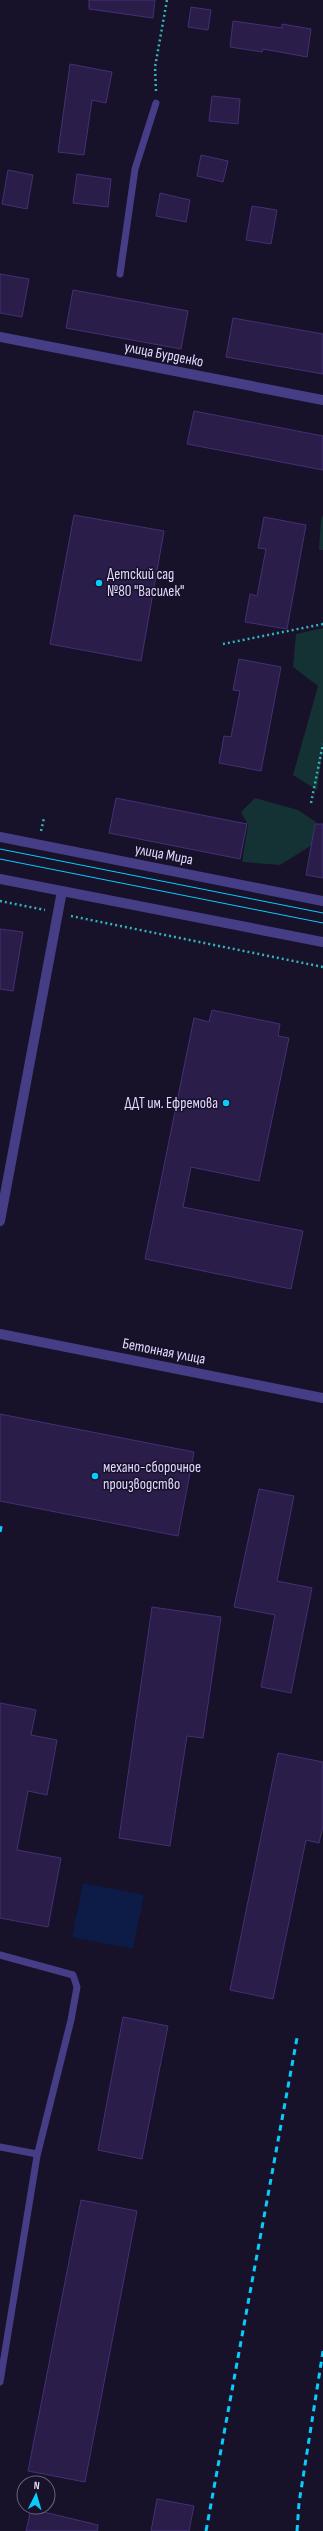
<svg xmlns="http://www.w3.org/2000/svg" width="323" height="2531" font-family="'Sofia Sans Condensed',sans-serif">
<rect width="100%" height="100%" fill="#171129"/>
<g fill="#143133">
<polygon points="323,515 323,550 319,550 321,519"/>
<polygon points="323,628 323,748 317,790 293,775 318,686 293,667 296,634"/>
<polygon points="255,798 298,810 316,822 312,845 280,865 242,862 248,825 241,812"/>
</g>
<polygon fill="#0c1c47" points="83,1883 144,1895 133,1949 72,1937"/>
<g fill="#2a1d4a" stroke="#443075">
<polygon points="89,0 155,0 153,18 89,9"/>
<polygon points="191,7 211,10 208,30 188,27"/>
<polygon points="233,21 282,28 282,24 311,29 307,57 263,49 262,52 230,47"/>
<polygon points="70,64 112,72 106,103 92,100 84,155 58,152"/>
<polygon points="212,96 240,99 238,124 209,121"/>
<polygon points="201,155 228,161 223,182 197,176"/>
<polygon points="8,170 33,175 27,209 2,204"/>
<polygon points="77,174 111,179 108,207 73,203"/>
<polygon points="160,193 190,200 186,222 156,216"/>
<polygon points="252,206 277,210 271,244 246,240"/>
<polygon points="0,274 29,279 22,317 0,313"/>
<polygon points="73,290 188,311 181,349 66,328"/>
<polygon points="233,318 323,334 323,374 226,357"/>
<polygon points="194,411 323,436 323,470 187,444"/>
<polygon points="74,515 164,531 141,661 50,644"/>
<polygon points="264,517 306,525 287,629 245,622 250,594 257,596 266,549 258,548"/>
<polygon points="239,659 281,667 261,771 219,763 224,736 231,737 240,691 233,690"/>
<polygon points="116,798 247,824 240,859 109,833"/>
<polygon points="315,824 323,824 323,878 306,875"/>
<polygon points="0,929 23,932 13,991 0,989"/>
<polygon points="212,1010 280,1024 278,1036 289,1038 259,1181 191,1167 183,1207 303,1231 291,1289 145,1259 194,1018 209,1022"/>
<polygon points="0,1414 194,1452 178,1536 0,1501"/>
<polygon points="259,1489 294,1496 277,1581 312,1588 291,1693 261,1687 275,1615 234,1607"/>
<polygon points="152,1607 221,1617 203,1738 187,1736 170,1846 119,1838"/>
<polygon points="0,1703 36,1710 31,1735 57,1740 47,1795 28,1791 17,1850 61,1858 48,1927 0,1918"/>
<polygon points="278,1753 323,1762 323,1826 319,1843 306,1840 273,1999 230,1990"/>
<polygon points="123,2017 168,2026 142,2159 98,2150"/>
<polygon points="81,2200 137,2211 85,2482 28,2471"/>
<polygon points="157,2499 194,2506 189,2531 151,2531"/>
<polygon points="31,2509 98,2525 97,2531 26,2531"/>
</g>
<g fill="none" stroke-linecap="round" stroke-linejoin="round">
<g stroke="#32b5b9" stroke-width="2.5" stroke-dasharray="2 3" stroke-linecap="butt">
<polyline points="156,91 155,67 167,0"/>
<polyline points="223,644 323,624"/>
<polyline points="311,803 323,744"/>
<polyline points="41,831 44,818"/>
<polyline points="0,901 45,910"/>
<polyline points="71,916 323,967"/>
</g>
<g stroke="#463d87" stroke-width="7">
<polyline points="120,274 135,169 156,103"/>
<polyline points="0,1955 73,1975 77,1987 71,2020 37,2156 0,2382"/>
<polyline points="0,2147 37,2154"/>
</g>
<g stroke="#463d87" stroke-width="10">
<polyline points="0,337 323,400"/>
<polyline points="0,1221 62,891"/>
<polyline points="0,1334 323,1398"/>
</g>
<g stroke="#463d87" stroke-width="10">
<polyline points="0,837 323,901"/>
<polyline points="0,879 323,942"/>
</g>
<g stroke="#09ccfb" stroke-width="1">
<polyline points="0,849 323,913"/>
<polyline points="0,859 323,923"/>
</g>
<g stroke="#09ccfb" stroke-width="3" stroke-dasharray="6 5" stroke-linecap="butt">
<polyline points="0,1532 2,1522"/>
<polyline points="206,2531 297,2038"/>
<polyline points="297,2531 299,2503 323,2351"/>
</g>
</g>
<g fill="#09ccfb" stroke="#171129" stroke-width="1.5">
<circle cx="99" cy="583" r="4"/>
<circle cx="226" cy="1103" r="4"/>
<circle cx="95" cy="1476" r="4"/>
</g>
<g text-anchor="middle" stroke-width="3" stroke-linejoin="round" paint-order="stroke">
<g font-size="15" fill="#e1d9fe" stroke="#171129">
<text transform="translate(164 354) rotate(11)" y="5">улица Бурденко</text>
<text transform="translate(164 854) rotate(11)" y="5">улица Мира</text>
<text transform="translate(164 1351) rotate(11)" y="5">Бетонная улица</text>
</g>
<g font-size="15" fill="#e1d9fe" stroke="#171129" text-anchor="start">
<text x="107" y="579">Детский сад<tspan x="107" dy="17">№80 "Василек"</tspan></text>
<text x="218" y="1108" text-anchor="end">ДДТ им. Ефремова</text>
<text x="103" y="1472">механо-сборочное<tspan x="103" dy="17">производство</tspan></text>
</g>
</g>
<g transform="translate(36 2495) rotate(5)"><circle r="19" fill="#171129" stroke="#68617e"/>
<path d="M0-3L7 15L0 10L-7 15Z" fill="#09ccfb"/>
<text y="-6" font-size="11" font-weight="bold" text-anchor="middle" fill="#e1d9fe">N</text>
</g>
</svg>
